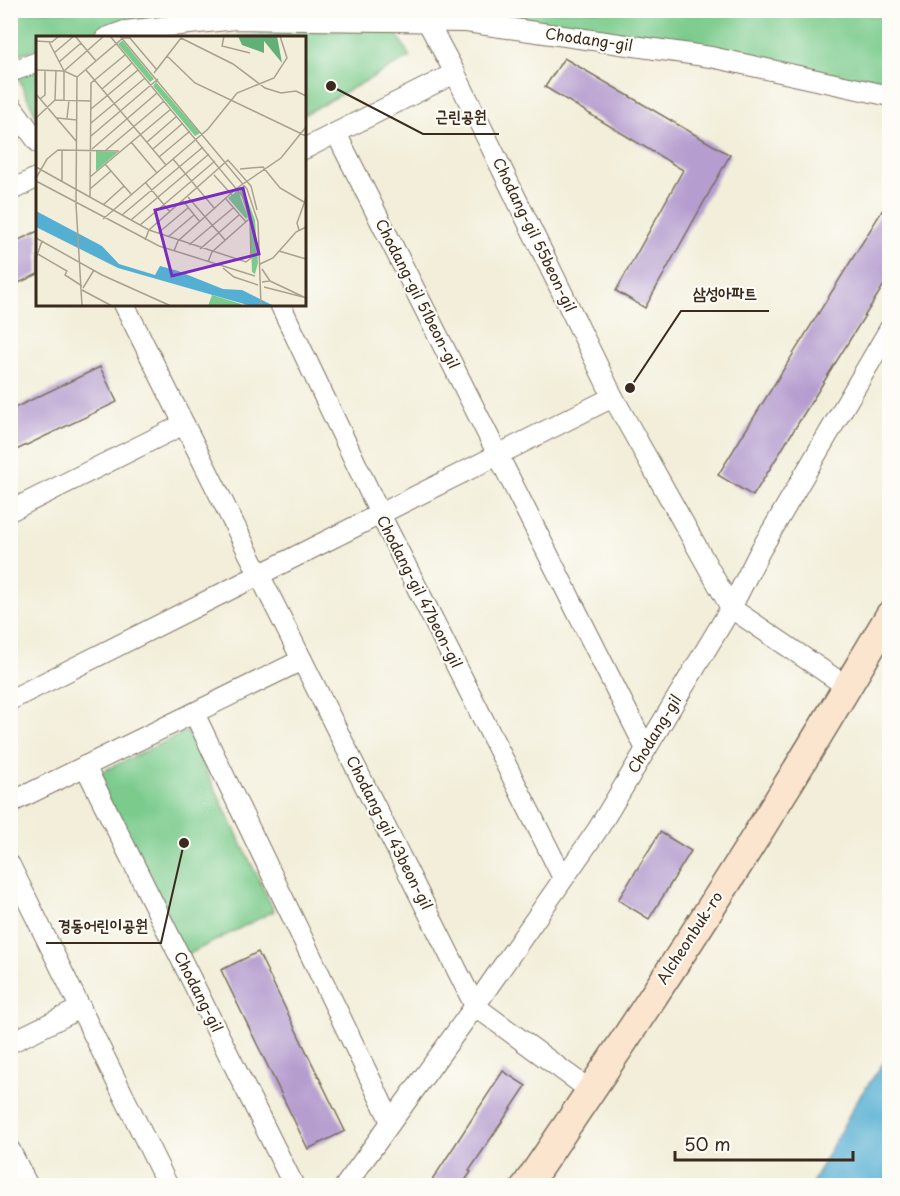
<svg xmlns="http://www.w3.org/2000/svg" width="900" height="1196" font-family="'Playpen Sans','Poor Story',sans-serif">
<rect width="100%" height="100%" fill="#fdfcf7"/>
<filter id="ink" filterUnits="userSpaceOnUse"><feTurbulence type="fractalNoise" baseFrequency=".0167" numOctaves="2"/><feDisplacementMap in="SourceGraphic" scale="12" xChannelSelector="R" yChannelSelector="G"/><feConvolveMatrix kernelMatrix="1 2 1 2 8 2 1 2 1" color-interpolation-filters="sRGB"/></filter>
<filter id="wash" filterUnits="userSpaceOnUse"><feTurbulence type="fractalNoise" baseFrequency=".008" numOctaves="4" result="noise"/><feDisplacementMap in="SourceGraphic" scale="24" xChannelSelector="R" yChannelSelector="G"/><feGaussianBlur stdDeviation="1.35" result="paint"/><feColorMatrix in="noise" values="0 0 0 0 0 0 0 0 0 0 0 0 0 0 0 0 0 1.4 0 .05"/><feComposite in="paint" operator="in"/></filter>
<g filter="url(#wash)">
<rect width="100%" height="100%" fill="#f2eed9"/>
<g fill="#7acb8c" stroke="#5a7a55" stroke-width="1.5">
<polygon points="845,10 889,19 889,91 459,11"/>
<polygon points="10,11 242,11 153,19 82,37 38,38 37,49 16,55 11,45"/>
<polygon points="395,30 410,57 305,114 304,38 220,38 311,31"/>
<polygon points="37,68 37,118 16,73"/>
<polygon points="187,731 274,911 183,957 95,775"/>
</g>
<polygon fill="#55afd3" stroke="#486c78" stroke-width="1.5" points="889,1055 889,1185 811,1185 858,1099"/>
<g id="blocks">
<g fill="#b59dcf">
<polygon points="564,58 730,155 645,308 616,291 683,170 545,87"/>
<polygon points="890,198 890,275 753,496 718,475"/>
<polygon points="38,231 38,274 10,287 10,244"/>
<polygon points="100,367 117,402 10,453 10,410"/>
<polygon points="660,832 691,851 649,919 618,900"/>
<polygon points="258,952 345,1131 308,1149 221,970"/>
<polygon points="503,1071 526,1086 469,1171 471,1172 462,1185 429,1185"/>
</g>
</g>
</g>
<g filter="url(#ink)">
<use href="#blocks" fill-opacity="0" stroke="#7b6f5f" stroke-width="1.5"/>
<g fill="none" stroke-linecap="round" stroke-linejoin="round">
<g stroke="#7b6f5f" stroke-width="22">
<g id="street">
<polyline points="427,21 455,73 613,397 731,608 846,686"/>
<polyline points="106,38 125,31 236,19 466,22 711,57 890,96"/>
<polyline points="10,72 38,62"/>
<polyline points="10,104 38,142"/>
<polyline points="336,133 646,749"/>
<polyline points="304,149 455,73"/>
<polyline points="10,191 38,177"/>
<polyline points="124,304 475,1006 591,1091"/>
<polyline points="280,304 380,514 563,878"/>
<polyline points="10,511 184,424"/>
<polyline points="10,700 613,397"/>
<polyline points="194,713 390,1120"/>
<polyline points="85,766 294,1186"/>
<polyline points="10,803 302,660"/>
<polyline points="10,865 168,1186"/>
<polyline points="10,1043 81,1008"/>
<polyline points="10,1150 28,1186"/>
<polyline points="345,1186 475,1006 598,829 731,608 760,551 890,328"/>
</g>
</g>
<g stroke="#7b6f5f" stroke-width="31">
<path id="secondary" d="M526,1186C614,1057 701,927 782,794C819,735 854,675 890,615"/>
</g>
<use href="#street" stroke="#fff" stroke-width="20"/>
<use href="#secondary" stroke="#fce5cf" stroke-width="28"/>
</g>
</g>
<g text-anchor="middle" stroke-width="4.5" stroke-linejoin="round" paint-order="stroke">
<g font-size="15" fill="#3b2a1e" stroke="#fdfcf7">
<text transform="translate(589 40) rotate(8)" y="5">Chodang-gil</text>
<text transform="translate(534 235) rotate(64)" y="5">Chodang-gil 55beon-gil</text>
<text transform="translate(417 294) rotate(63)" y="5">Chodang-gil 51beon-gil</text>
<text transform="translate(419 592) rotate(63)" y="5">Chodang-gil 47beon-gil</text>
<text transform="translate(655 734) rotate(-59)" y="5">Chodang-gil</text>
<text transform="translate(389 833) rotate(63)" y="5">Chodang-gil 43beon-gil</text>
<text transform="translate(690 938) rotate(-57)" y="5">Alcheonbuk-ro</text>
<text transform="translate(198 992) rotate(63)" y="5">Chodang-gil</text>
</g>
</g>
<g transform="translate(36 36)">
<rect width="270" height="270" fill="#f2eed9"/>
<path d="M86,5H87L118,43L114,46L82,8ZM120,46L164,97L159,100L117,50ZM60,115L82,116L60,135ZM207,152L219,184L222,227L219,238L216,236L214,184L203,154ZM202,154L212,181L210,183L192,162ZM176,259L205,268V270H172Z" fill="#7acb8c"/>
<path d="M202,0H241L246,27L228,5V17L206,9Z" fill="#63af78"/>
<path d="M0,175L66,210L83,228L119,239L124,230L142,235L187,253L206,254L238,270H215L82,232L0,191Z" fill="#55afd3"/>
<path fill="none" stroke="#a9a08e" stroke-width="1.5" d="M39,0L60,25M84,0L211,153L222,186L225,270M188,0L186,10L214,17M93,1L121,34M0,5L16,6L23,0M13,6L28,35L41,41M18,17L38,0M131,20L159,47L270,100M23,26L45,7M0,34L28,35V64M50,34L130,129M28,35L68,0M118,37L145,2L197,28L229,52L245,57L260,55L270,60M66,53L96,27M0,58L40,105M4,63L9,59V34M19,64L20,34M55,73L102,34M0,82L19,64L55,65M21,82L41,84M31,82L33,64M55,87L109,42M55,100L122,43M95,106L121,137M111,106L141,80M56,113L121,57M117,113L147,87M26,114V145M70,114L128,65M123,121L154,95M137,123L179,173M69,128L95,158M0,131L113,194L210,226L215,222L214,186L207,161L74,0M204,133L227,131L244,152L268,166M178,139L196,159M54,141L135,73M0,142L11,123L22,114L83,115M0,145L123,210L219,240M109,146L134,176M54,153L75,135M152,161L189,204M54,162L55,47L89,19M190,163L210,186M147,165L164,186M67,169L88,150M86,179L167,111M67,183L172,93L201,57L238,42L251,22L244,0M95,184L173,118M104,189L179,125M263,194L261,187L270,162M122,197L152,172M132,201L158,179M0,202L66,239L135,270M109,204L113,194L192,124L215,150L221,174M153,209L197,172M164,213L203,179M138,215L142,205L201,152L245,122L270,91M243,215L270,223M0,217L31,235L29,239L46,250M0,222L6,205M172,226L176,216L213,183M224,228L237,222L260,196L270,191M187,232L198,241L222,249M226,233L234,245L226,246M234,245L270,262M228,251L267,261M47,252L58,234M46,254L76,270M46,270L40,168L41,41L87,2H94"/>
<path fill="#7b2cbf" fill-opacity="0.15" stroke="#7b2cbf" stroke-width="3" d="M207,152L223,218L136,240L119,174Z"/>
<rect width="270" height="270" fill="none" stroke="#3b2a1e" stroke-width="3"/>
</g>
<path fill="none" stroke="#3b2a1e" stroke-width="2" d="M331 86L423 134H499M630 388L681 311H769M184 843L161 943H46"/>
<g fill="#3b2a1e" stroke="#fdfcf7" stroke-width="2">
<circle cx="331" cy="86" r="6"/>
<circle cx="630" cy="388" r="6"/>
<circle cx="184" cy="843" r="6"/>
</g>
<g font-size="16" text-anchor="middle" font-weight="bold" fill="#3b2a1e" stroke="#fdfcf7" stroke-width="4.5" stroke-linejoin="round" paint-order="stroke">
<text x="461" y="122">근린공원</text>
<text x="725" y="299">삼성아파트</text>
<text x="103" y="931">경동어린이공원</text>
</g>
<rect width="900" height="1196" fill="none" stroke="#fdfcf7" stroke-width="36"/>
<path d="M675 1151v9h178v-9" fill="none" stroke="#3b2a1e" stroke-width="3"/>
<text x="684" y="1151" font-size="18" fill="#3b2a1e" stroke="#fdfcf7" stroke-width="4.5" paint-order="stroke">50 m</text>
</svg>
